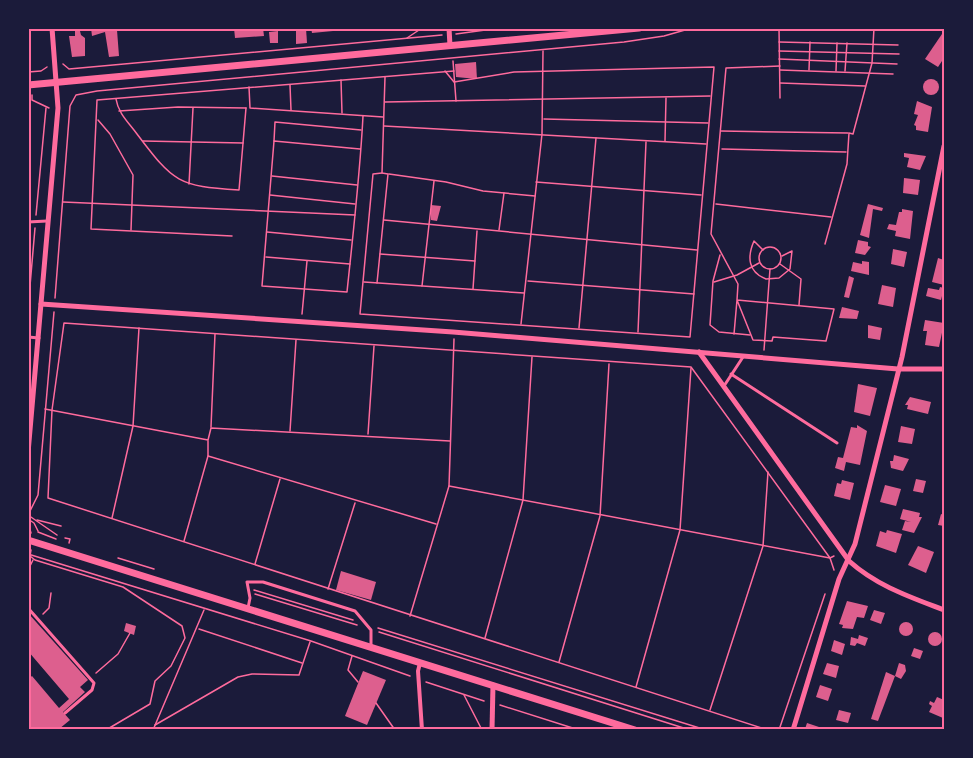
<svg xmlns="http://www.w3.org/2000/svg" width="973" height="758" font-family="'Source Sans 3',sans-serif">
<rect width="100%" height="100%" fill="#1b1b3a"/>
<g fill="#dd5f8e">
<polygon points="91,28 117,30 119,56 109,57 105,32 92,36"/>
<polygon points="234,28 263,28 264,36 235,38"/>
<polygon points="296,28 306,28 307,43 296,44"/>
<polygon points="311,28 333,28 333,31 312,33"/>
<polygon points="75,31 80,31 81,35 85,38 85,56 72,57 69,36 75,36"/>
<polygon points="278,31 278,43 270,43 269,32"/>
<polygon points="944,31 944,58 938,67 925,59"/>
<polygon points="476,62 477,79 456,77 455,64"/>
<circle cx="931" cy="87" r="8"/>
<polygon points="917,101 932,107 928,132 916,130 916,126 914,125 918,115 914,114"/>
<polygon points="904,153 926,156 920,170 907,167 909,158 904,157"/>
<polygon points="904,178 920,180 918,195 903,193"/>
<polygon points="868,204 883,208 882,211 873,209 869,238 860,235"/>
<polygon points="431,205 441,206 437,221 431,220"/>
<polygon points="902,209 913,211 910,239 895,236 896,231 887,229 889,224 896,225 899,212 902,212"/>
<polygon points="858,240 868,242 868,246 871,247 865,255 855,253"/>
<polygon points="893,249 907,252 904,267 891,264"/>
<polygon points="938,258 944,260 944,285 932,282"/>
<polygon points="862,261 869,262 869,275 851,271 853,262 862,264"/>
<polygon points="849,276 854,278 849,298 844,297"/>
<polygon points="882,285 896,288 893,307 878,304"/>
<polygon points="940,287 944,288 944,297 942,296 941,300 926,296 928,288 939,290"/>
<polygon points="842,307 859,311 857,319 839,318"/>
<polygon points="925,320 944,323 939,347 925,345 927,331 923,331"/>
<polygon points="868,325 882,328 880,340 868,338"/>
<polygon points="858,384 877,388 870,416 854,412"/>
<polygon points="910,397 931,402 928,414 907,409 908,405 905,405"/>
<polygon points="857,425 867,431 860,465 846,462 844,471 835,468 838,457 843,458 851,427 857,428"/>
<polygon points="901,426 915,429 912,444 898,442"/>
<polygon points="894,455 909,459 903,471 891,468 890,461 893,461"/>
<polygon points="916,479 926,481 923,493 913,491"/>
<polygon points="842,480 854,483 850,500 834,496 837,483 841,484"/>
<polygon points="885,485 901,489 896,506 880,502"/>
<polygon points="903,509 920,513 919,517 922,517 914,533 902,530 905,521 911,522 900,519"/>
<polygon points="941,514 944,515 944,526 938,525"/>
<polygon points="887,530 902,534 896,553 876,546 880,531 886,533"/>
<polygon points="918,546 934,552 926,573 908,565"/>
<polygon points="341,571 376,582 371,600 336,590"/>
<polygon points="847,601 868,606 864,618 857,617 853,629 842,628 843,625 839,624"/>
<polygon points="874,610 885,613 881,624 870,620"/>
<polygon points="28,613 88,680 80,687 85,692 63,712 70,720 59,729 28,729 28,679 32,676 59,708 69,699 28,651"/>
<circle cx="906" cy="629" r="7"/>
<polygon points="126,623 136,626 134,635 124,631"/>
<circle cx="935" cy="639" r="7"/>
<polygon points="859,635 868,638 865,646 857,643 855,646 850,645 851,637 858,639"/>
<polygon points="834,640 845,644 842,655 831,651"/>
<polygon points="914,648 923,651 920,659 911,656"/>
<polygon points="827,663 839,666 836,678 823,674"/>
<polygon points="899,663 905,665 906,671 901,679 895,676"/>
<polygon points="363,671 386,680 367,725 345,716"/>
<polygon points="886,672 895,676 878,721 871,719"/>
<polygon points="820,685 832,689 828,701 816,697"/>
<polygon points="937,697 944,700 943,718 929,712 932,706 929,704 930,701 934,703"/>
<polygon points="839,710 851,713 848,723 836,720"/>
<polygon points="807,723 825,729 805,729"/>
</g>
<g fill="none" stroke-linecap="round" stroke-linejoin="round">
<g stroke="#ff6b9d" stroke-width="1.5">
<polyline points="779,28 780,98"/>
<polyline points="456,34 500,28"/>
<polyline points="407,38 422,28"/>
<polyline points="779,42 898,45"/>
<polyline points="779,51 899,54"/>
<polyline points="779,59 897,64"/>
<polyline points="453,61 456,101"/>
<polyline points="63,64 69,69 442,35"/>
<polyline points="780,70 893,74"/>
<polyline points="809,70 810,42"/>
<polyline points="836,71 837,43"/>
<polyline points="845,71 847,43"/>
<polyline points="28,72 41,71 47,67"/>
<polyline points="341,80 342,113"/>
<polyline points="780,83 865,86"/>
<polyline points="290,85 291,110"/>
<polyline points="249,87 250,108 383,117"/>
<polyline points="32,95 32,100 49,108"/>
<path d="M116,99C118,113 129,123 137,134C174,183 178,186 239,190L246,108"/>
<polyline points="385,102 710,96"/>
<polyline points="119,111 178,107 246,108"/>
<polyline points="544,119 708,123"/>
<polyline points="98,120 110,134 133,175 131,230"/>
<polyline points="384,126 706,144"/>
<polyline points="721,131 848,133"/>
<polyline points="143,141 243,143"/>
<polyline points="274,141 275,122 361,130"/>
<polyline points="665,141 666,98"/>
<path d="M360,149L274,141L262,286L347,292C353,234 360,175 363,116"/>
<polyline points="722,149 846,152"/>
<polyline points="382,173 373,174 360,314 690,337 714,67 514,72 454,82 445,71"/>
<polyline points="389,174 446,182 483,191 535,196"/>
<polyline points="272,176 357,185"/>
<polyline points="536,182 701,195"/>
<polyline points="189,184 193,108"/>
<polyline points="270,195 355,204"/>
<polyline points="63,202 355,215"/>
<polyline points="716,204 831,217"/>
<polyline points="36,215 46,108"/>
<polyline points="384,220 697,250"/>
<polyline points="499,230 504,193"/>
<polyline points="267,232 351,240"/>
<polyline points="232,236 91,229 97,100 454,71"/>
<polyline points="825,244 847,164 849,133 853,134 872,63 874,28"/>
<circle cx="770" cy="258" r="11"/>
<path d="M763,250L754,241C747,257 748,272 766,279L779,278L790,269L792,251L782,256"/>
<polyline points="380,254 475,261"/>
<polyline points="720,255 713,281 710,325 719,332 750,335"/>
<polyline points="266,257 350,264"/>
<polyline points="780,264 801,279 799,305"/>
<polyline points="528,281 694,294"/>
<polyline points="364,282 524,293"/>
<polyline points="714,282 737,275 759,263"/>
<polyline points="377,283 388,174 382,173 385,77"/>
<polyline points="422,286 434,181"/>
<polyline points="473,289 477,231"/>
<polyline points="55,298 70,106 76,95 97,91 624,42 664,36 692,28"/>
<polyline points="28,309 35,228"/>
<polyline points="54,312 38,495 28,515 57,535"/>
<polyline points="302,314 307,261"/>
<polyline points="521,324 542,134 543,51"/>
<polyline points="579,328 596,138"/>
<polyline points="638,332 646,142"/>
<polyline points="734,334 737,300 834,309 826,341 773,337 772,341 753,340 737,300 738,284 711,234 726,68 780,66"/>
<polyline points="764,350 770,269"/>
<polyline points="45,409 208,440 211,428 450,441"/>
<polyline points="211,427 215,334"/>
<polyline points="290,431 296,340"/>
<polyline points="368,434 374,346"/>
<polyline points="208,441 208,456 436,524"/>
<polyline points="449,486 830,558 834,556"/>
<polyline points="112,518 133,426 139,328"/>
<polyline points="28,519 34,523 38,531"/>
<polyline points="37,520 61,526"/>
<polyline points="28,523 31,533"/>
<polyline points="38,532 56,539"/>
<polyline points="65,538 70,539 69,543"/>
<polyline points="184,541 208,456"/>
<polyline points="31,550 30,556 35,560 123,587 182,626 185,638 171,666 155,681 150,704 106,730"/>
<polyline points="28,554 311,641 410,676"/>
<polyline points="118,558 154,569"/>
<polyline points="255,564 280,479"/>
<polyline points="28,570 33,560"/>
<polyline points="328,589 355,503"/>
<polyline points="254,590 353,620"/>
<polyline points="255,594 357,625"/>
<polyline points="43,614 49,608 51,593"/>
<polyline points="410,616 449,486 454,339"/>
<polyline points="378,628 706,730"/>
<polyline points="199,629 302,663"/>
<polyline points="379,632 690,730"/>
<polyline points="485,638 523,500 532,357"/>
<polyline points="352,656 348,670 358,682"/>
<polyline points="559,662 600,516 609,364"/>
<polyline points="96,673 118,654 130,633"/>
<polyline points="426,682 484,701"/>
<polyline points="636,687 680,530 691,368"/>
<polyline points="464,695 482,730"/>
<polyline points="376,703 395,730"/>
<polyline points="500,705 579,730"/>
<polyline points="710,710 763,546 768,472"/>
<polyline points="155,725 238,677 252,674 299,675 310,642"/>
<polyline points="153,730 204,610"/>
<polyline points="768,730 48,498 52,410 64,323 691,367 830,558 834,570"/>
<polyline points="779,730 825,594"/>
</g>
<g stroke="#ff6b9d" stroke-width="3">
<polyline points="28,222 47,221"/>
<polyline points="28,337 39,338"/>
<polyline points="731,374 837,443"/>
<polyline points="724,386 743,357"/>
<polyline points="28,608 94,683 92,690 65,713"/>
<polyline points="248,608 250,598 247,582 263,582 355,611 371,630 371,647"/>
</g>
<polyline stroke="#ff6b9d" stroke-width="4" points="420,663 418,671 422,730"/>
<g stroke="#ff6b9d" stroke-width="5">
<polyline points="449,28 450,46"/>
<polyline points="41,304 453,332 898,369 944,369"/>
<path d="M699,352L849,561C877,586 910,597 944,610"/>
<polyline points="28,453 58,108 52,28"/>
<polyline points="492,730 493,685"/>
<polyline points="793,730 839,579 855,544 902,357 944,146"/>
</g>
<g stroke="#ff6b9d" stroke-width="7">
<polyline points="28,85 639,28"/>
<polyline points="28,540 635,730"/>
</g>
</g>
<rect width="973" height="758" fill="none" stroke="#1b1b3a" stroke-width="60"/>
<rect x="30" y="30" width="913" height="698" fill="none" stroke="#ff6b9d" stroke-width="2"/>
</svg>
